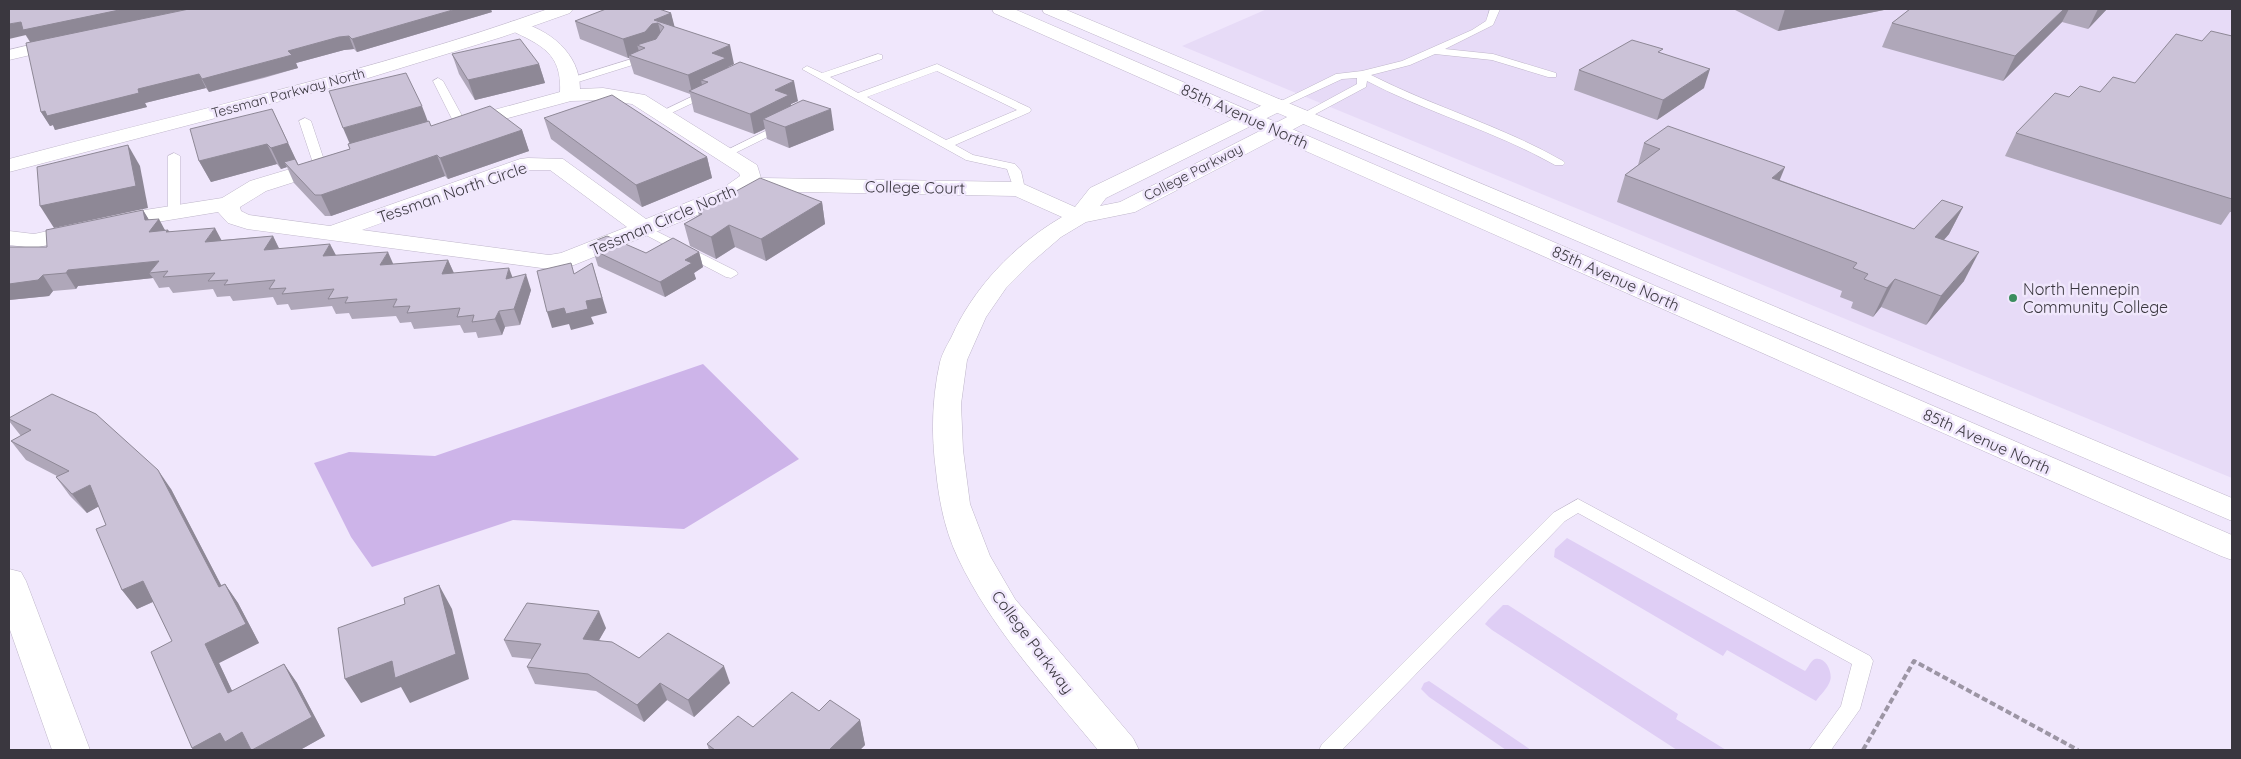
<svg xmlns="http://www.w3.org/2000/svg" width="2241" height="759" font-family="Quicksand,sans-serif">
<rect width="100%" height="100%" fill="#f0e7fc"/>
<polygon fill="#e7dbf7" points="1267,9 2232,9 2232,478 1182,46"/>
<g fill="#dfcef5">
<path d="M1567,538L1805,671C1808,668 1811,660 1815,659C1826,656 1833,673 1830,681C1828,688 1820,695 1816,701L1727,650L1723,656L1554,557L1555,549Z"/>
<polygon points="1503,605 1508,605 1678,714 1676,719 1726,750 1677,750 1492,630 1485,624 1489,619"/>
<polygon points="1429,681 1432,683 1531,750 1506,750 1429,697 1421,689 1424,683"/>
</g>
<polygon fill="#cdb4e9" points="703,364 799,459 684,529 513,520 372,567 351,537 314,463 349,452 435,456"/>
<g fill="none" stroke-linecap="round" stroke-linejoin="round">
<g stroke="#bfb6ca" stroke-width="1">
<g id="lane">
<path d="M1490,9H1500L1493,25L1445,49L1493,54L1556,73V77H1548L1492,60L1435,54L1410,65L1371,75C1434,107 1502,126 1563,161L1565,163L1563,165H1555C1495,131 1428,113 1367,81L1366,87L1308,118L1304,119L1298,116L1357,84V78L1342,79L1282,107L1278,108L1273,105L1336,74L1362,71L1402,61L1472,30L1486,21Z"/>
<polygon points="651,53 656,56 655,58 575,83 571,84 566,81 567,79"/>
<path d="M878,54L882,55V59L830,77L858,93L937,64L1030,108L1031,110L1030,112L955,145L973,155L1015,164L1021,171L1025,189L1023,192H1015L1007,169L966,160L802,69L807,66L822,73ZM937,71L1017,110L946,140L867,97Z"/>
<polygon points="438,78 443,81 467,125 465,127 461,128 455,125 433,81"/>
<polygon points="710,88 715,91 714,93 665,116 661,117 656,114"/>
<polygon points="305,118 311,121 326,166 324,168 316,168 314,166 299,121"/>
<polygon points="784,122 788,123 790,125 788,127 729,156 721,156 719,154"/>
<polygon points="174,153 180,156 180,213 174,217 168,213 168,156"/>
<polygon points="644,225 736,271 738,274 731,278 726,277 640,232 638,229"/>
<polygon points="1578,499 1870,656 1873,661 1860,709 1831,750 1809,750 1841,706 1852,664 1578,513 1565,521 1342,750 1319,750 1322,744 1553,513"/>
</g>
</g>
<g stroke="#bfb6ca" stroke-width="1">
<g id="street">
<path d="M516,21C549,29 580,53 580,89L603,88L645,95L757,165L761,178L1019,182L1075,207L1090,188L1271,101L1278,99L1285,101L1288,105L1285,109L1106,198L1100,206L1120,202L1297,112L1304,110L1311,112L1314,116L1311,120L1135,212L1086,222L1061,237L1032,262L1006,288L986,317L967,360L961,404L963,450L970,504L990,556L1015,599L1133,738L1139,750H1098C1048,689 992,630 958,558C945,531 939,501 936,471C931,434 932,398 940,362C942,354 947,345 951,338C973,288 1014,245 1062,217L1015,196L750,191L739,198L589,259L574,265L549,269L247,229L228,223L218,212L145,224L34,248L9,245V231L34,234L145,210L222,198L250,181L327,158L335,159L338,164L335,169L266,191L240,207L241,211L249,215L330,226L520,159L528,158L563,159L646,219L723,188L740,176L739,173L632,104L603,100L571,101L464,130L457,128L454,124L457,120L560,92C562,53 541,45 510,30L507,26L510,22ZM530,170H550L627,227L561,253L549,255L362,230Z"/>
<polygon points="63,37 69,38 72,42 69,46 9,60 9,50"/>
<polygon points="9,569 21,572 26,581 90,750 52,750 9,627"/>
</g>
</g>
<g stroke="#bfb6ca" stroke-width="1">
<g id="secondary">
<path d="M548,9H573L570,13L502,37L365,79L9,172V159C189,111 372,72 548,9Z"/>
<polygon points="992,9 1014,9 2232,535 2232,560 2221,556 994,13"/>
<polygon points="1042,9 1064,9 2232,498 2232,521 1044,13"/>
</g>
</g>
<polyline stroke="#9c95a4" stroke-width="4" stroke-dasharray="6 3" stroke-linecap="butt" points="1863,750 1914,661 2078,750"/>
<use href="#lane" fill="#fff" fill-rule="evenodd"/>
<use href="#street" fill="#fff" fill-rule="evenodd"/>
<use href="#secondary" fill="#fff" fill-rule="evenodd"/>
</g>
<g fill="#afa7b9">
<polygon points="9,9 492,12 357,52 354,49 344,50 296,63 298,68 264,78 209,92 206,88 189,92 145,103 147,107 55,130 53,125 50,126 41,112 30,42"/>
<polygon points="1733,9 1889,9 1778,31"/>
<polygon points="1910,9 2107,9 2088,29 2062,22 2003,81 1882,47 1892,23"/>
<polygon points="671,13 674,27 734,64 728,67 798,101 791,104 791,105 834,130 789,148 767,139 765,129 754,134 694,112 690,94 634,74 629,58 628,58 580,39 575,21"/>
<polygon points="2232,36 2232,212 2230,212 2221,225 2005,156 2016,133 2069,97 2100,92 2135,83 2202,41"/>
<polygon points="1662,53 1704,88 1657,120 1574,90 1579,70"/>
<polygon points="452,54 539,64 545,83 475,100 459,74"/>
<polygon points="544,118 707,157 712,178 642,207 551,139"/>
<polygon points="428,121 431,126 522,130 529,151 448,179 445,176 331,216 325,216 294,183 287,167 281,169 277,164 211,182 199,161 282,130 298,165 350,149"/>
<polygon points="1644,143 1780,180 1914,229 1963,207 1949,234 1944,240 1964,281 1926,325 1881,307 1873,317 1851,308 1853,302 1840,297 1842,291 1617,202 1625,175 1638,165"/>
<polygon points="822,202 825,224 766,261 735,247 716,259 690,246 684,224 699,215 698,212"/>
<polygon points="143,210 149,220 165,230 168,230 170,232 222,240 273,236 279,248 336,256 394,264 448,260 454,273 513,277 531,290 520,325 505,327 502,335 478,338 476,332 464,333 460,325 414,329 411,322 400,323 396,316 352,319 349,313 336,314 332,306 291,310 288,304 277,305 273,297 233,301 230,296 217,297 213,289 173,293 169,287 159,288 153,278 78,286 76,289 53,291 49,296 9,300 9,247 47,247"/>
<polygon points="593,250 646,253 699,252 703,267 694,273 696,279 665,297 598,266"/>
<polygon points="9,418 171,489 221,585 225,584 238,603 259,643 219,663 232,691 284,664 297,683 325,736 300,750 193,750 192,748 172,641 153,602 137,609 122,590 106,525 99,506 87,513 70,496 56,477 57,476 26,460 11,441 21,436 9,421"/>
<polygon points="606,628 599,640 639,658 730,683 694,717 667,700 644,722 596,691 535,684 527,667 532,659 512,657 504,640"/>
<polygon points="819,711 860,720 865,745 860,750 709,750 707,744 753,727"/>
</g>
<g fill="#8e8896">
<polygon points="124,9 188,9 31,43 26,35 9,39 9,24 21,22"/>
<polygon points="456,9 491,9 492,12 357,52 352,39"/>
<polygon points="1785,9 1889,9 1778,31"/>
<polygon points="2064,9 2069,9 2062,22 2003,81 2015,56"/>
<polygon points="2098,9 2107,9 2088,29"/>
<polygon points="671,13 676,32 664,27 658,23 663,41 645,48 637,45 640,54 629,55 629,58 628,58 623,39 654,20"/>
<polygon points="349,36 354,49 344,50 296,63 298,68 209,92 202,79 288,51 339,37"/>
<polygon points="730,45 734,64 728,67 730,77 708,82 701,80 703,90 692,93 688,75 712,53"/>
<polygon points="539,64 545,83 475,100 468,80"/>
<polygon points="1710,69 1704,88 1657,120 1663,100"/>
<polygon points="199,74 206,88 145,103 147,107 55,130 53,125 50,126 41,112"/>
<polygon points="794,81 798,101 791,104 793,115 763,119 765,129 754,134 750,114 775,90"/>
<polygon points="422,106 430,127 352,149 343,128"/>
<polygon points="272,109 282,130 298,164 284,162 287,167 281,169 271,148"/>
<polygon points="831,109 834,130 789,148 785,127"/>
<polygon points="522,130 529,151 448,179 440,158"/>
<polygon points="267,144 277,164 211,182 199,161"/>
<polygon points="128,145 140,166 148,208 54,228 40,206"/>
<polygon points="437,155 445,176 331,216 321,195"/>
<polygon points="707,157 712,178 642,207 636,185"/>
<polygon points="1785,167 1774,194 1772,178"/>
<polygon points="822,202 825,224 766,261 761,239"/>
<polygon points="1963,207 1949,234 1921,265 1935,237"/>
<polygon points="143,210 152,225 159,219 166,232 168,230 177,245 149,232 145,220"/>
<polygon points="729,225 735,247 716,259 711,237"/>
<polygon points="215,228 223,243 205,242"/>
<polygon points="273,236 280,251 264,250"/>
<polygon points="330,244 338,259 323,256"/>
<polygon points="388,252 395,268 380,265"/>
<polygon points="699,252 703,267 694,273 696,279 665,297 660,282 685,260"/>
<polygon points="1979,252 1964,281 1926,325 1941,296"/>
<polygon points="448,260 455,276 442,274"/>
<polygon points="159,261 149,273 153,278 78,286 76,289 66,273 68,270"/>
<polygon points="592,263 607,313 591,317 594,324 571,330 569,324 552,328 547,312 586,301"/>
<polygon points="509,268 515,284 506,279"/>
<polygon points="526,274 531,290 520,325 514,309"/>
<polygon points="43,275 53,291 49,296 9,300 9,284"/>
<polygon points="1895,279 1881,307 1873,317 1887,288"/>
<polygon points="499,311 505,327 502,335 495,319"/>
<polygon points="158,470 171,489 232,606 219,587"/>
<polygon points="90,485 103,504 87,513 72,494"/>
<polygon points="143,581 157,600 137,609 122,590"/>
<polygon points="225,584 238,603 259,643 219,663 242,712 228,693 205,644"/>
<polygon points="439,585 452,609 469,679 410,703 401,687 361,703 345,679"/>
<polygon points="599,611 606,628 590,656 583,639"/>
<polygon points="284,664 297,683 325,736 300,750 193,750 192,748"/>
<polygon points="724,666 730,683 694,717 688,700"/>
<polygon points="660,683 667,700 644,722 637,705"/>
<polygon points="860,720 865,745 860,750 829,750"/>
</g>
<g fill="#cbc2d7" stroke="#8e8896">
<polygon points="9,9 124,9 23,30 21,22 9,24"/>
<polygon points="189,9 456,9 352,39 349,36 339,37 288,51 292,55 202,79 199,74 138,89 139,93 47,116 45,111 41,112 26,43"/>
<polygon points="606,9 659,9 671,13 654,20 730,45 712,53 726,58 688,75 629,55 645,48 637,45 656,39 664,27 658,23 652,24 645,32 623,39 575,21"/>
<polygon points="1910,9 2064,9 2015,56 1892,23"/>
<polygon points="2211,31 2232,36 2232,199 2016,133 2055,93 2069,97 2080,86 2100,92 2113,77 2135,83 2176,34 2202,41"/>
<polygon points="520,39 539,64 468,80 452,54"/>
<polygon points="1632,40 1663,49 1658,52 1710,69 1663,100 1579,70"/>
<polygon points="740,62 794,81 775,90 789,95 750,114 689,91 708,82 701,80"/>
<polygon points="406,73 422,106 343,128 329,91"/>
<polygon points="612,95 707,157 636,185 544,118"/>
<polygon points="803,100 831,109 785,127 763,119"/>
<polygon points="490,106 522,130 440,158 437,155 321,195 315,195 284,162 295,159 298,165 350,149 348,144 429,121 431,126"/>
<polygon points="272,109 288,143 271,148 267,144 199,161 190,129"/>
<polygon points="1668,126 1785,167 1772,178 1914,229 1942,200 1963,207 1935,237 1979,252 1941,296 1895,279 1887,288 1864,279 1868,274 1853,268 1857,263 1625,175 1660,149 1644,143"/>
<polygon points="128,145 136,186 40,206 37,167"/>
<polygon points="760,178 822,202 761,239 729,225 711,237 684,224 702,214 698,212"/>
<polygon points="143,210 145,220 159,219 149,232 168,230 166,232 215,228 205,242 273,236 264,250 330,244 323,256 388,252 380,265 448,260 442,274 509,268 506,279 526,274 514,309 499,311 495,319 472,322 474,315 457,317 460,308 407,313 410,306 393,307 397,299 345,303 348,297 328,299 334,289 282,294 286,288 269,289 275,280 224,285 228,280 208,281 215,273 163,277 168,271 149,273 159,261 68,270 66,273 43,275 38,280 9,284 9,247 47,247 46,230"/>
<polygon points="607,236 646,253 673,238 699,252 685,260 692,263 660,282 593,250 597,240"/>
<polygon points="571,263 574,274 592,263 602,298 586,301 588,309 566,314 564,308 547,312 537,271"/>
<polygon points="52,394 96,414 158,470 219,587 225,584 246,624 205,644 228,693 284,664 312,717 252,750 251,750 242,732 225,742 220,733 192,748 151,652 172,641 143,581 122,590 96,529 106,525 90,485 72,494 56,477 69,471 11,441 31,430 9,419 9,418"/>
<polygon points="439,585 456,654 395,678 392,661 345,679 338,628 405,604 404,598"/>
<polygon points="527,603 599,611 583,639 612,642 639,658 668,633 724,666 688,700 660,683 637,705 588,674 527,667 541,644 504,640"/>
<polygon points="792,692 819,711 830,700 860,720 829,750 715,750 707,744 738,716 753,727"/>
</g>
<circle fill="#3b8d5e" stroke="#f0e7fc" stroke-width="2" cx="2013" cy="298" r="5"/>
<g text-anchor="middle" stroke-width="5" stroke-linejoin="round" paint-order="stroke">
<g font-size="14" fill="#3a373f" stroke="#f0e7fc">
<text transform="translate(288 93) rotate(-15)" y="5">Tessman Parkway North</text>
<text transform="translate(1193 172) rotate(-27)" y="5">College Parkway</text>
</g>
<g font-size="16" fill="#3a373f" stroke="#f0e7fc">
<text transform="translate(1245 116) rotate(24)" y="6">85th Avenue North</text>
<text transform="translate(915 187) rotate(1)" y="6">College Court</text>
<text transform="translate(452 192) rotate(-19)" y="6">Tessman North Circle</text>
<text transform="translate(663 220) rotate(-23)" y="6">Tessman Circle North</text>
<text transform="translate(1616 278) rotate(24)" y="6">85th Avenue North</text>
<text transform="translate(1987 441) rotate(24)" y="6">85th Avenue North</text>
<text transform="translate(1033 642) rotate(53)" y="6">College Parkway</text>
</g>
<g font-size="16" fill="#3a373f" stroke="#f0e7fc" text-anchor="start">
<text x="2023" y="295">North Hennepin<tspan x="2023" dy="18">Community College</tspan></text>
</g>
</g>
<rect width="2241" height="759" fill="none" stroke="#3a373f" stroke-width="20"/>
</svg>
